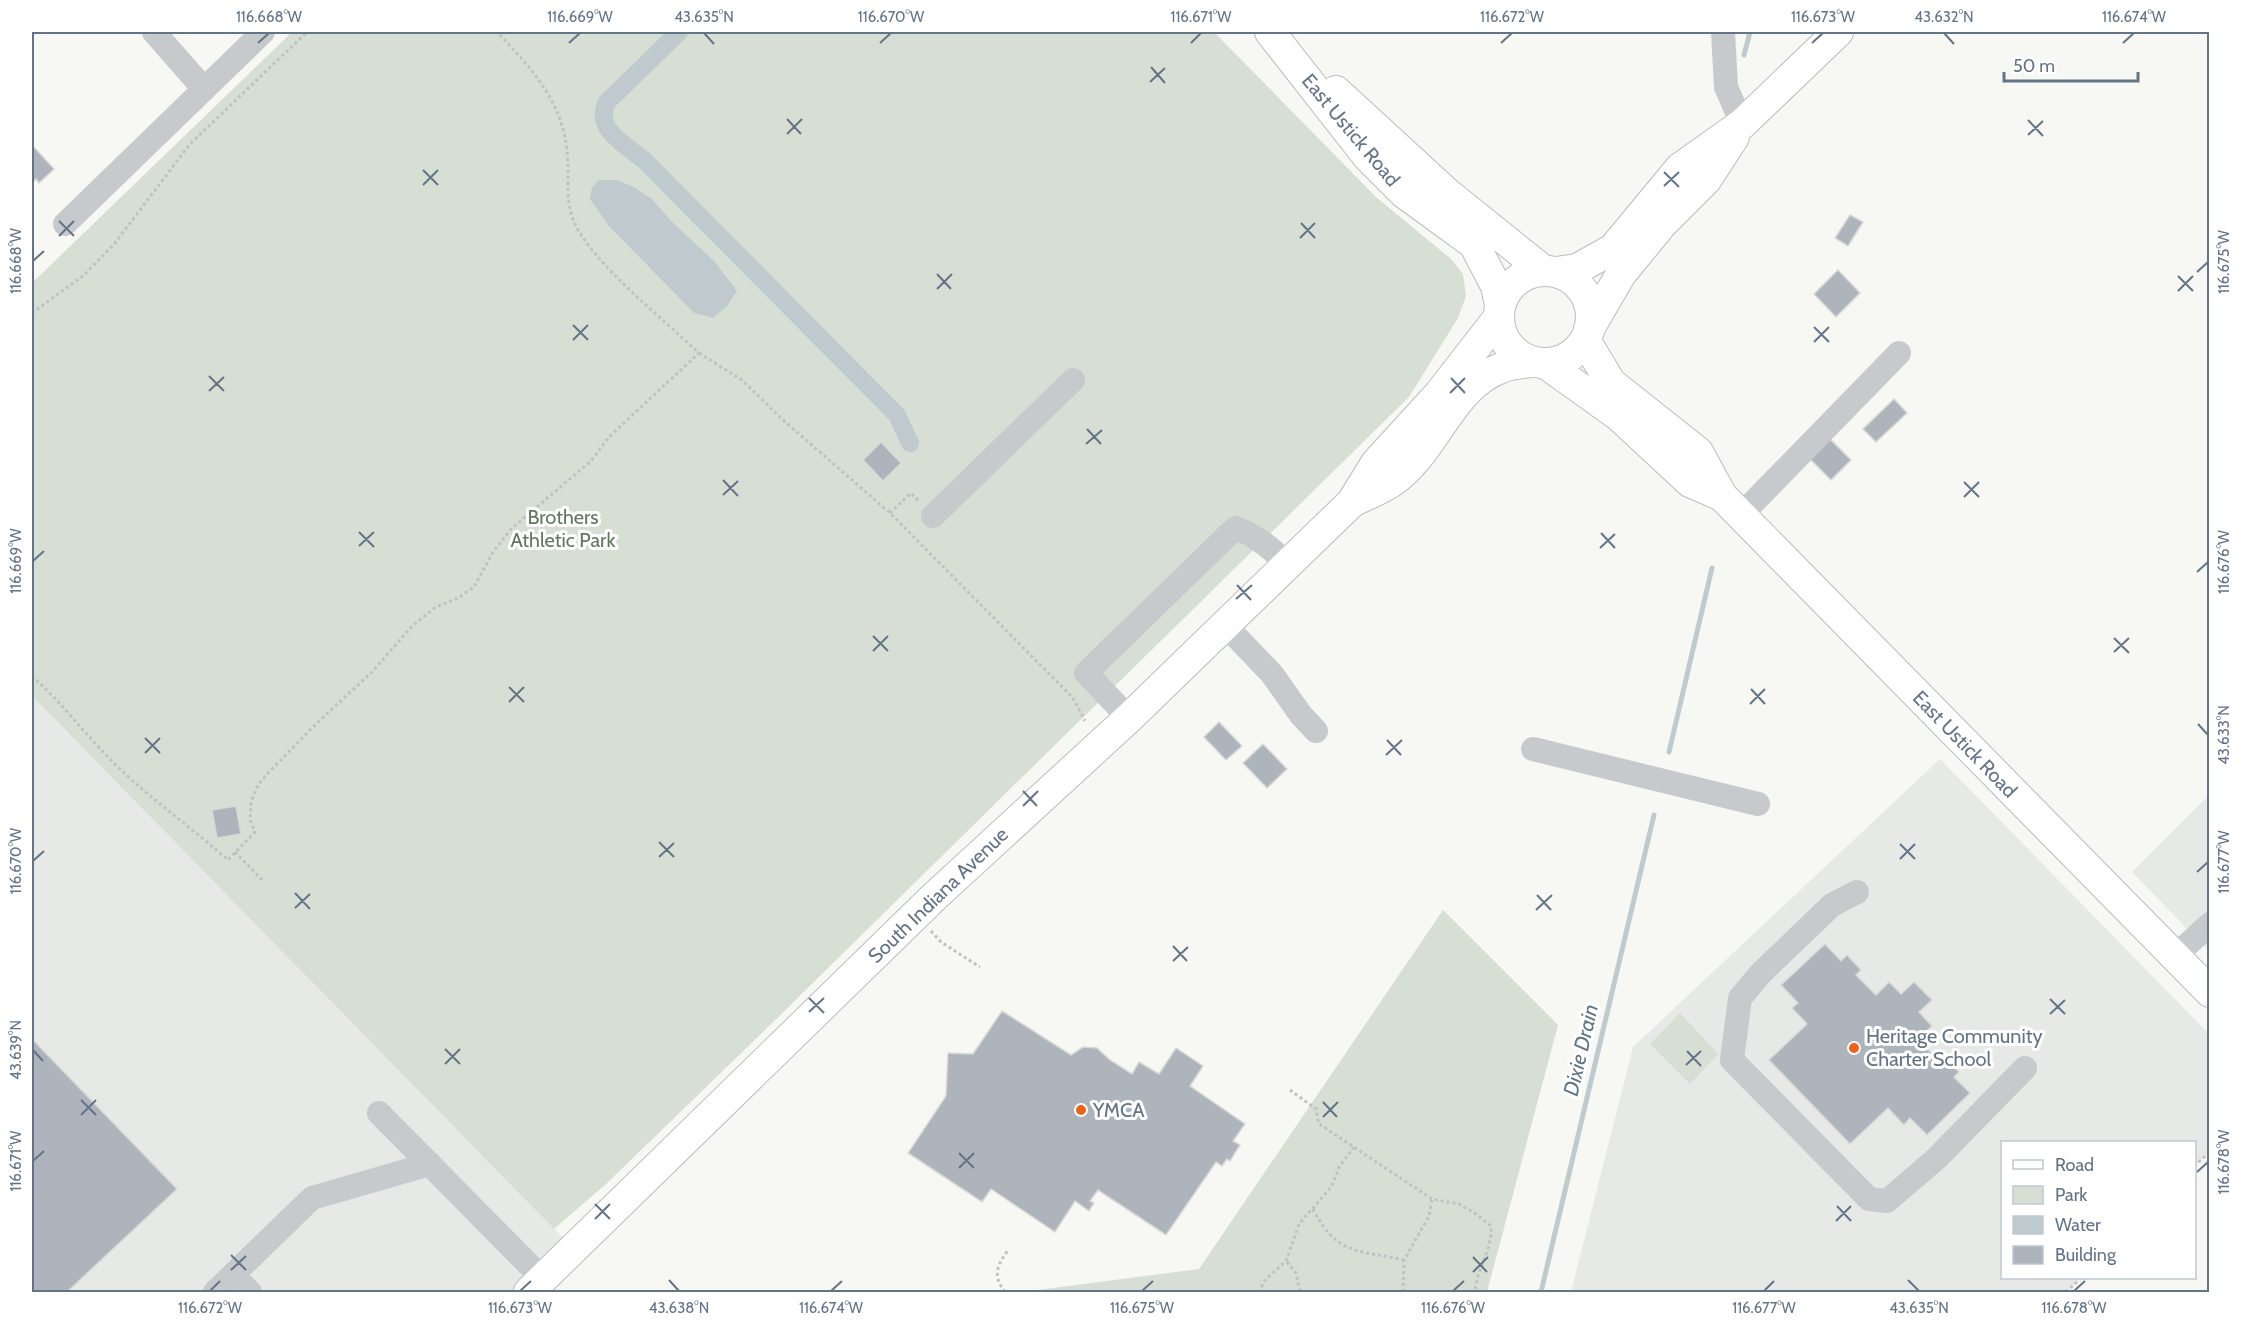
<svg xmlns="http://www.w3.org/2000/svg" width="2241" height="1324" font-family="Cabin,sans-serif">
<rect width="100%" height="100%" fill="#f7f7f3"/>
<g fill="#e7e9e7">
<polygon points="32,696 573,1248 529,1292 32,1292"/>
<polygon points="1940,759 2209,1034 2209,1152 2195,1166 2194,1142 2002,1142 2002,1278 2081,1278 2066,1292 1571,1292 1633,1047"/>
<polygon points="2209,795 2209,951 2132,872"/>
</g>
<g fill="#d7dfd4">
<polygon points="292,32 1214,32 1376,197 1451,259 1463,274 1466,296 1458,318 1409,397 765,1030 605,1185 554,1229 32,696 32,283"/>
<polygon points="1443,910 1558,1025 1487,1292 1022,1292 1199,1269"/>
<polygon points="1680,1013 1718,1054 1690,1084 1650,1044"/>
</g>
<polygon fill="#bfcacf" points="599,180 616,180 632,186 652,199 672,222 714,261 737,291 727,306 713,318 694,313 609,226 590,199 592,187"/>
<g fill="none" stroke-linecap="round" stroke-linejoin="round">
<g stroke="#bfcacf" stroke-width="5">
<polyline points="1744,55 1750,32"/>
<polyline points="1669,752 1712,568"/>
<polyline points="1541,1292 1654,815"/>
</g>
<path stroke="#bfcacf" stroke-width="18" d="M679,32L607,102C593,129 627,146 645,161L897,415L910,443"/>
</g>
<g fill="#adb4bb" stroke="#d8d9d6" stroke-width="1.5">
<polygon points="32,145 54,169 39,183 36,179 32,183"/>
<polygon points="1850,215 1863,222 1848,246 1835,238"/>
<polygon points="1838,270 1860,293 1836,317 1814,294"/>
<polygon points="1894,399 1907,413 1876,442 1863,429"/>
<polygon points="1829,438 1851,460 1831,480 1809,458"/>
<polygon points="881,442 901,463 883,481 863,460"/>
<polygon points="1219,722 1242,746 1226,760 1204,737"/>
<polygon points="1263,744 1287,769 1267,788 1243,763"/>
<polygon points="236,806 241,834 217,838 212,810"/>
<polygon points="1825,944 1841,961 1847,955 1861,970 1856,975 1876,995 1889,982 1901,994 1914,982 1932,1000 1919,1012 1932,1026 1918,1039 1940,1062 1945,1057 1959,1072 1954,1077 1970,1093 1927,1135 1910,1118 1904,1125 1888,1108 1850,1144 1769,1060 1807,1024 1792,1008 1798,1003 1781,985"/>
<polygon points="1002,1011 1071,1055 1083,1047 1097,1048 1110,1060 1132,1074 1139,1062 1159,1074 1176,1048 1203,1066 1190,1086 1245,1124 1233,1141 1240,1145 1230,1161 1227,1159 1222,1166 1216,1162 1166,1235 1098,1190 1090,1201 1094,1203 1089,1211 1075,1201 1055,1232 991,1189 982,1202 908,1153 946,1096 948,1053 973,1054"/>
<polygon points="32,1039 177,1189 67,1292 32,1292"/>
</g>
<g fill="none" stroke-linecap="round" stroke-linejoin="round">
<g stroke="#b9bdc1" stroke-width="32">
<g id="major">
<polyline points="1270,32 1368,157 1404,193 1474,244 1496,286 1500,305"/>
<polyline points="1336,91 1447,193 1544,271"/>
<circle cx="1545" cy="317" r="46"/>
<polyline points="1556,272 1577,269 1613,249 1680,168 1742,124 1838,32"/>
<polyline points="1589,329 1621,274 1662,224 1706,180 1734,137"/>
<polyline points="1585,340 1611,383 1698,452 1722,496 2210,992"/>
<polyline points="1545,363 1619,416 1690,482 1722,496"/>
<path d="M1352,502C1365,495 1381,490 1393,481C1436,451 1450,387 1501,368C1511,364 1523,363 1533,362"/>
<polyline points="529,1292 934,897 1129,718 1352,502 1376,463 1439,394 1499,317"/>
</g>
</g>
<g stroke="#c0c1c4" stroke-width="3" stroke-dasharray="3 3" stroke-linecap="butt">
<polyline points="32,313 84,275 115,243 190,144 307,32"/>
<polyline points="699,353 742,380 783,420 890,513 1073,698 1085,721"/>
<polyline points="890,513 911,493 919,501"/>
<path d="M32,676C63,704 88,738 118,767C152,800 192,828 228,860L255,832L250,820L251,802L258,785L269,772L316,724L372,672L413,625L436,607L458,598L474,587L493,552L511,529L591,461L609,437L699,353C664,320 594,264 575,224C564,201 570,176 567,152C563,101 530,67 497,32"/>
<polyline points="235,852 262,880"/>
<polyline points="931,931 941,942 980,967"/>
<path d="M1290,1090L1316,1109L1319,1124L1432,1199L1459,1204L1476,1214L1491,1226C1492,1252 1477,1267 1475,1292"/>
<polyline points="2194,1166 2210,1152"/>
<path d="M1313,1209C1337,1256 1359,1250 1404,1260"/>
<polyline points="1287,1262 1296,1273 1300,1292"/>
<path d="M1005,1292C992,1275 997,1265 1009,1249"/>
<polyline points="1258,1292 1266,1279 1286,1261 1299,1224 1332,1186 1339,1167 1354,1147"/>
<polyline points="1403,1292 1404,1260 1429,1216 1432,1199"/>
<polyline points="2066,1292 2081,1278"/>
</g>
<g stroke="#c6cacd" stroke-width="24">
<polyline points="154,32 204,89"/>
<polyline points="1723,32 1726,87 1742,124"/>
<polyline points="65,224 263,32"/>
<polyline points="1741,515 1899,353"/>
<polyline points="933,516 1073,380"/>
<polyline points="1225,625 1272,674 1301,715 1316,731"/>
<path d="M1129,718L1086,673L1227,536L1236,528C1258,537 1271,548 1288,565"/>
<polyline points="1533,749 1758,804"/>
<polyline points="1857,892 1832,905 1761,973 1740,998 1732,1060 1869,1199 1887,1201 1937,1158 2025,1068"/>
<polyline points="2174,957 2210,924"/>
<polyline points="379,1113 543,1279"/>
<polyline points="233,1275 250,1292"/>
<polyline points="215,1292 312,1198 430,1164"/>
</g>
<use href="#major" stroke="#fff" stroke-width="30"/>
</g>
<path fill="none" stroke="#647487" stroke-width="2" d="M704,33L714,44M1944,33L1954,44M258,43L269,33M569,43L580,33M880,43L891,33M1191,43L1201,33M1501,43L1512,33M1812,43L1823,33M2123,43L2134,33M1151,67L1165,83M1150,82L1165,68M787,119L801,134M2028,120L2043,136M787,134L802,119M2028,135L2043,121M423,170L438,185M1664,172L1679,187M423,185L438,170M1664,186L1679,172M59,221L74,236M1301,223L1315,238M59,236L74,221M1300,238L1315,223M33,261L44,251M2197,272L2208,262M937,274L951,289M2178,276L2193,291M937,289L952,274M2178,291L2193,276M573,325L588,340M1814,327L1829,342M573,340L588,325M1814,342L1829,327M209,376L224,391M1451,378L1465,393M209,391L224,377M1450,393L1465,378M1087,429L1101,444M1086,444L1102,430M723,480L738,496M1964,482L1979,497M723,495L738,481M1964,497L1979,482M359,532L374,547M1601,533L1615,548M359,546L374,532M1600,548L1615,534M33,561L44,551M2197,572L2208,562M1237,585L1251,600M1236,599L1252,585M873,636L888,651M2114,638L2129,653M873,651L888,636M2114,652L2129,638M509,687L524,702M1751,689L1765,704M509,702L524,687M1750,704L1765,689M2198,724L2208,735M145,738L160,753M1387,740L1401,755M145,753L160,738M1386,755L1402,740M1023,791L1037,806M1023,806L1038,791M659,842L674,857M1900,844L1915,859M659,857L674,843M1900,859L1915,844M33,861L44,851M2197,872L2208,862M295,893L310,909M1537,895L1551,910M295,908L310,894M1536,910L1552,895M1173,946L1187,961M1173,961L1188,947M809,998L824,1013M2050,999L2065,1014M809,1012L824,998M2050,1014L2065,1000M445,1049L460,1064M33,1050L43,1061M1687,1051L1701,1066M445,1064L460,1049M1686,1065L1701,1051M81,1100L96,1115M1323,1102L1337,1117M81,1115L96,1100M1323,1117L1338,1102M959,1153L974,1168M33,1161L44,1151M959,1168L974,1153M2197,1172L2208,1162M595,1204L610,1219M1837,1206L1851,1221M595,1219L610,1204M1836,1221L1851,1206M231,1255L246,1270M1473,1257L1487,1272M231,1270L246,1256M1473,1272L1488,1257M669,1280L679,1291M1908,1280L1919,1291M210,1291L220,1281M520,1291L531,1281M831,1291L842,1281M1142,1291L1153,1281M1453,1291L1464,1281M1764,1291L1774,1281M2074,1291L2085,1281"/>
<g fill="#ef621b" stroke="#fff" stroke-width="2">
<circle cx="1854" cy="1048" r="6"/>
<circle cx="1081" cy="1110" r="6"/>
</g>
<g text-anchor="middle" stroke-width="6" stroke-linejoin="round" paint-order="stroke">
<g font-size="20" fill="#647487" stroke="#fff">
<text transform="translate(1351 130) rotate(50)" y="7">East Ustick Road</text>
<text transform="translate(1965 744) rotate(46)" y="7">East Ustick Road</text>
<text transform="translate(938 895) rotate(-44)" y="7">South Indiana Avenue</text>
</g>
<g font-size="20" fill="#62785f" stroke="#fff">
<text x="563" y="524">Brothers<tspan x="563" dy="23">Athletic Park</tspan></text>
</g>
<g font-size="20" fill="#647487" stroke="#fff" text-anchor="start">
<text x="1866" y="1043">Heritage Community<tspan x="1866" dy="23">Charter School</tspan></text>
<text x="1093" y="1117">YMCA</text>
</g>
<g font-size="21" font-style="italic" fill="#5f7683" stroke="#fff">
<text transform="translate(1581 1050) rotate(-77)" y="7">Dixie Drain</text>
</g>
</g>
<rect width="2241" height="1324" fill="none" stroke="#ffffff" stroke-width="66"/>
<rect x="2001" y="1141" width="195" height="138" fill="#ffffff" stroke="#c1c7cf" stroke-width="1.5"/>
<rect x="2013" y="1160" width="30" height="9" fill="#ffffff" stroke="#c1c7cf" stroke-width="1.5"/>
<text x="2055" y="1171" font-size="18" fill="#647487">Road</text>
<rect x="2013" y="1186" width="30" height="18" fill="#d7dfd4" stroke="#c1c7cf" stroke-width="1.5"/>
<text x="2055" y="1201" font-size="18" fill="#647487">Park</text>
<rect x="2013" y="1216" width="30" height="18" fill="#bfcacf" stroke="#c1c7cf" stroke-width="1.5"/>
<text x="2055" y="1231" font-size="18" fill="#647487">Water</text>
<rect x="2013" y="1246" width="30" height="18" fill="#adb4bb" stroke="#c1c7cf" stroke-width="1.5"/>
<text x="2055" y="1261" font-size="18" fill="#647487">Building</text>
<path d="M2004 72v9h134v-9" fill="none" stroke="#647487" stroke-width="3"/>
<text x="2013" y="72" font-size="18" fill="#647487" stroke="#ffffff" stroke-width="4.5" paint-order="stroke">50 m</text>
<rect x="33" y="33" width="2175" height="1258" fill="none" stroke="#647487" stroke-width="2"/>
<g font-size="15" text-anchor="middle" fill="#647487">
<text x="269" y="22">116.668°W</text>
<text x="580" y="22">116.669°W</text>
<text x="704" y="22">43.635°N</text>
<text x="891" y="22">116.670°W</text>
<text x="1201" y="22">116.671°W</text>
<text x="1512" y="22">116.672°W</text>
<text x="1823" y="22">116.673°W</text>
<text x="1944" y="22">43.632°N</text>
<text x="2134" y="22">116.674°W</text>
<text transform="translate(16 261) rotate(-90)" y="5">116.668°W</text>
<text transform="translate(2224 262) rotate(-90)" y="5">116.675°W</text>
<text transform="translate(16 561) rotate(-90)" y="5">116.669°W</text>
<text transform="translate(2224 562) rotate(-90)" y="5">116.676°W</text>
<text transform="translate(2224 735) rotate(-90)" y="5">43.633°N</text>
<text transform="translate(16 861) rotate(-90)" y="5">116.670°W</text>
<text transform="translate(2224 862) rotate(-90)" y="5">116.677°W</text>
<text transform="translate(16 1050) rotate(-90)" y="5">43.639°N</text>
<text transform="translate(16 1161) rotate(-90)" y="5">116.671°W</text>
<text transform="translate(2224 1162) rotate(-90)" y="5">116.678°W</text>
<text x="210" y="1313">116.672°W</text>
<text x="520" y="1313">116.673°W</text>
<text x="679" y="1313">43.638°N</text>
<text x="831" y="1313">116.674°W</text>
<text x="1142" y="1313">116.675°W</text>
<text x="1453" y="1313">116.676°W</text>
<text x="1764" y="1313">116.677°W</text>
<text x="1919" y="1313">43.635°N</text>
<text x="2074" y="1313">116.678°W</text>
</g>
</svg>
